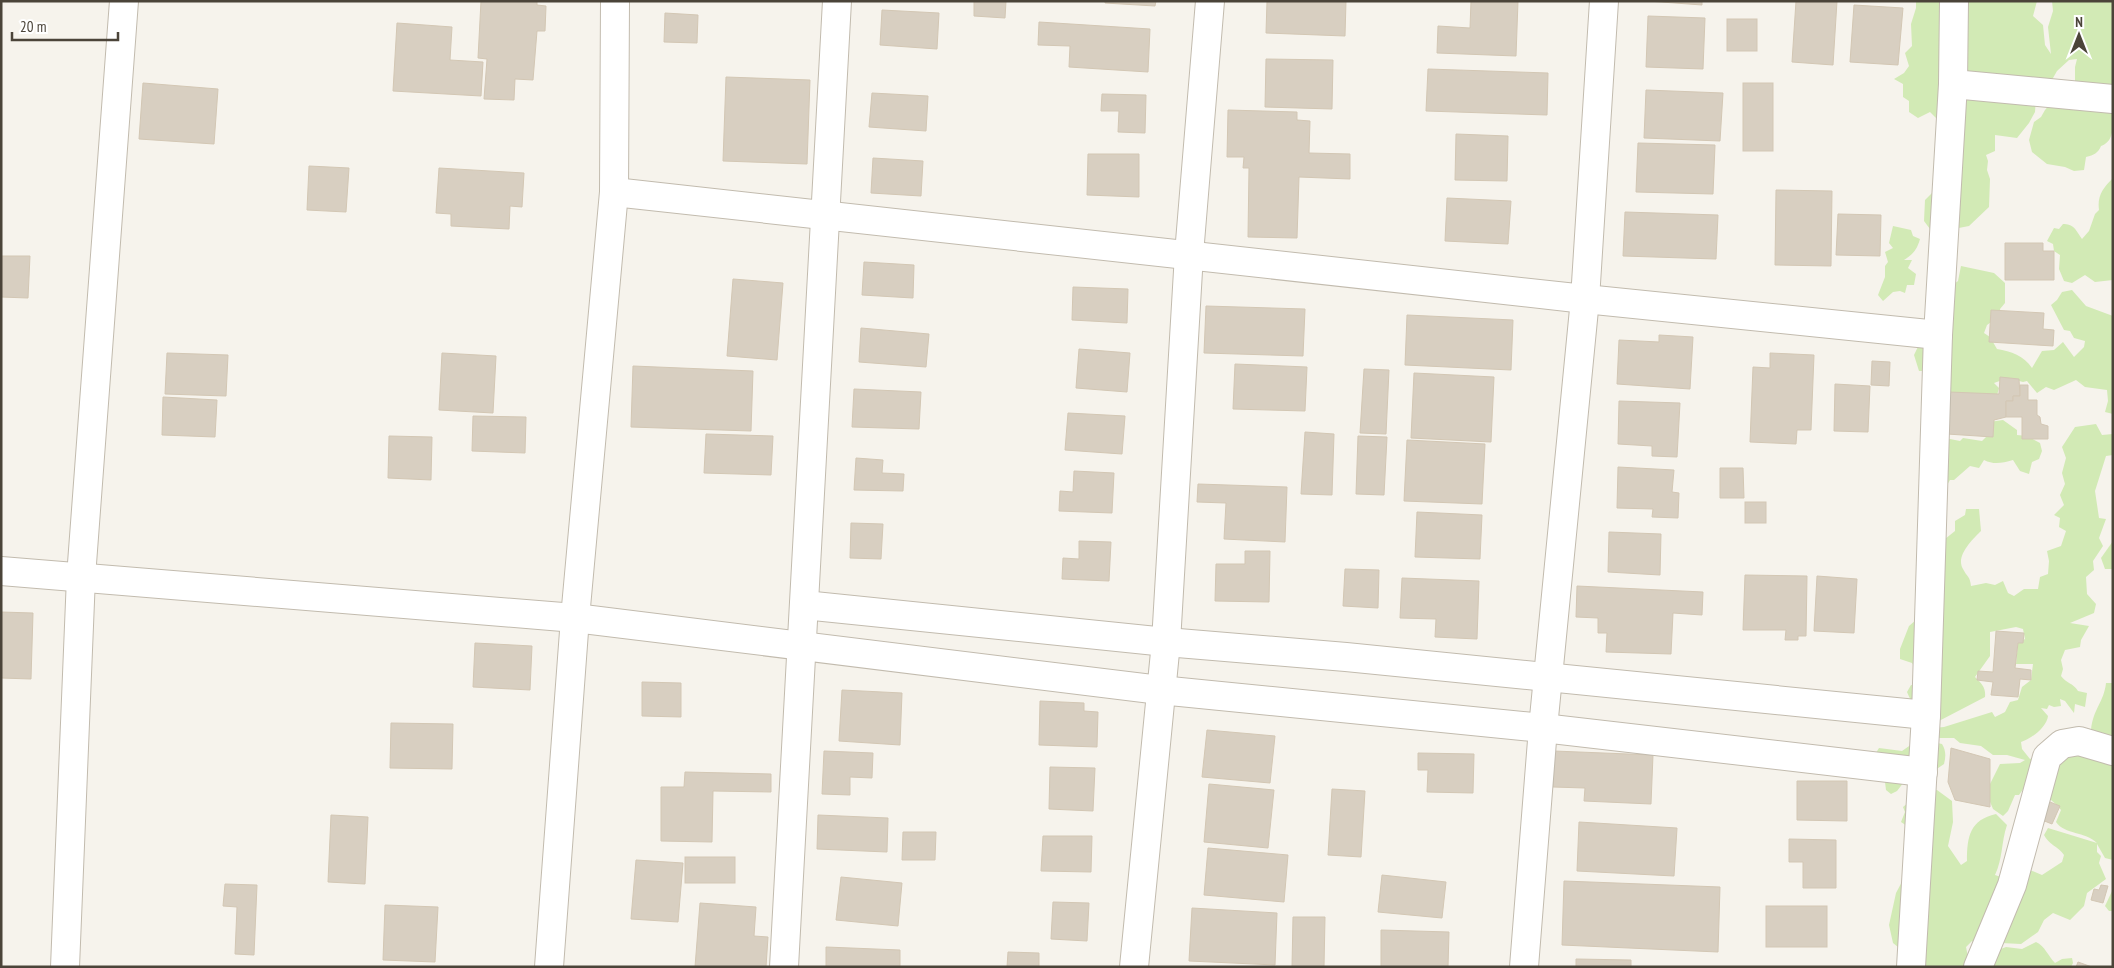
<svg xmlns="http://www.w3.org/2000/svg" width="2114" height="968" font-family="'PT Sans Narrow',sans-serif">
<rect width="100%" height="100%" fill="#f6f3ec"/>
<g fill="#d2eab5">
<path d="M1916,1H2037L2033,16L2043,25L2045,45L2051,54L2048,27L2053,11L2052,1H2113V89L2109,109L2113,113C2113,128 2114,141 2101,146C2098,153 2094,155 2086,157L2084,170L2074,171L2065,167L2047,164L2032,152L2029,140L2034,122L2041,117L2045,110L2056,97L2075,87V67L2077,59L2069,60L2057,71L2049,85L2036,98L2035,112L2029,123L2017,138L1995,135V151L1986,155L1988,161L1987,170L1990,179L1989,207L1969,226L1933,233L1924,221L1925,200L1937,188L1957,153L1964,151L1961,143L1930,112L1918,118L1909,112V101L1903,97V84L1894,79L1904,73L1909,66L1905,53L1912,46L1911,24L1916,8Z"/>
<path d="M2113,178V280L2095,282L2085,275L2072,283L2064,281L2059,269L2060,255L2054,251L2053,244L2047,241L2054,228L2059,229L2063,224C2074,223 2077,232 2082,239L2089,231L2095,214L2099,210C2097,196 2103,188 2113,178Z"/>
<path d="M1893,226L1911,230L1913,236L1920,239C1917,250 1913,254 1904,260H1912L1908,268L1916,274L1914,285H1907L1905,293L1900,291L1893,292L1883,301L1878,295L1885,277V266L1888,262L1885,252L1893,248L1889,243Z"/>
<path d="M1961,266L1994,273L2005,283V303L2000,309L2001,315L1987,325L1984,333L1990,337L1997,349C2011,351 2024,356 2032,368L2042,351L2054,350L2063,342L2074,357L2084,347L2085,341L2074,338L2070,331L2064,330L2051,305L2057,300L2062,292L2072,290L2086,306L2113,316V414L2105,412L2108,401L2107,390L2085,387L2076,380L2054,390L2046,387L2037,393L2027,381L2023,382L2008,378L1994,383L1999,388L1996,399L1955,402L1932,371H1919L1914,355L1945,291L1958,281Z"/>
<path d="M2003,420L2017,430V435L2027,436L2040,443L2042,451L2039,459L2032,462L2029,474L2020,471L2013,460C2002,463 1994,465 1984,460L1979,468L1970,466L1954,480H1950L1946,487L1945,438L1960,441L1963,438L1982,441L1987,436L1989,422Z"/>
<path d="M2096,424L2102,435L2113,434V455L2106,456L2095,491L2099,518L2106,519L2099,538L2103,546L2093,561L2094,570L2086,577L2087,594L2096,604L2094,613L2070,623L2089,626L2081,640L2080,647L2065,650L2061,660L2063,669L2061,676C2066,683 2073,683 2078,691L2087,693L2085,707L2075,704L2074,713L2065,701L2060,699L2061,706L2054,707L2049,705L2047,709L2041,708L2048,716C2047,727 2031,739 2021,742L2022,749L2030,759L2063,746L2113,751V860L2105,858L2097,844V852L2101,856L2099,863L2106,879L2087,893L2084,906L2070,920L2053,913L2044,920L2038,932L2021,944L2001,943L1981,950L1972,941L1966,947L1970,967H1903V951L1893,943L1889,925L1896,893L1905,876L1907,826L1901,822L1905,812L1903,807L1920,793L1937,790L1952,801L1953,822L1948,846L1961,865L1967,861C1967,836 1970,820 1996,814L2007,825C2001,843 2003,858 1995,875L2007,879L2018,865L2042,875L2062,862L2064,855C2059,847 2048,844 2044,835L2048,828L2097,843C2085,831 2065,835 2056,822L2061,810C2053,800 2037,787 2024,788L2019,795H2015L2008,811L2003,816L1993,809L1986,792L2000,764L2020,763L2025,760L2007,755H1993L1981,746L1960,743L1954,738H1934L1933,728L1944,727L1992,712L1995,717L2005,712L2010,702L2018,700L2022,687L2031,680L2033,664H2016L2018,643L2025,639L2023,629L2016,627L1990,632V656L1975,677C1982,684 1986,688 1985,697L1937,722L1911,701L1907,692L1911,685L1926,687L1912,663L1900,659V649L1909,626L1916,620L1945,539L1955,531V521L1965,515L1966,509H1979L1981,531C1973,539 1955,556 1963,569C1967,577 1970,576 1971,586L1986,583L1995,585L2003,581L2008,593L2014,596L2024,589H2038L2040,577L2048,574L2049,561L2047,551L2061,546L2066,531L2059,527L2060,518L2054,515L2064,505L2060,495L2065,484L2062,473L2066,458L2062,447L2075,427Z"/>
<polygon points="2113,541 2113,569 2105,569 2101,558"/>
<path d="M2106,683H2113V742L2091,730C2093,709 2104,702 2106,683Z"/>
<path d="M1933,742L1942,744C1946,750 1946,757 1944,764L1928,775L1907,778L1897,791L1891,794L1886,790L1885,782L1874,756L1879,748L1902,751L1912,744Z"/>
<polygon points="2113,889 2113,911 2109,911 2105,906"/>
<path d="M2036,942C2045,946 2048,956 2055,963L2062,959L2072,958L2073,963L2071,967H1986L1993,952L2006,947L2022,949Z"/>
</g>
<g fill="#d8cfc1" stroke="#d3c7b4">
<polygon points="481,1 537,1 537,5 546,6 545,31 537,31 533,80 515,79 514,100 484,99 487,59 478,58"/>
<polygon points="974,1 1006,1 1005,18 974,16"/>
<polygon points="1105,1 1156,1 1155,6 1105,3"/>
<polygon points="1267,1 1346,1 1345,36 1266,33"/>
<polygon points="1471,1 1518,1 1516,56 1437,53 1438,26 1470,28"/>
<polygon points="1648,1 1702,1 1702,5"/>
<polygon points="1796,1 1837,1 1833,65 1792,62"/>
<polygon points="1854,5 1903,8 1898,65 1850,62"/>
<polygon points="882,10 939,13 937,49 880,45"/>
<polygon points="665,13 698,15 697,43 664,42"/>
<polygon points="1648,16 1705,18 1703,69 1646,67"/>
<rect x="1727" y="19" width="30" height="32"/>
<polygon points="1039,22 1150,29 1148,72 1069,67 1070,46 1038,45"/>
<polygon points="397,23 452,27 450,60 483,62 481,96 393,91"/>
<polygon points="1266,59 1333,60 1332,109 1265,107"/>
<polygon points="1428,69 1548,73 1547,115 1426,111"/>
<polygon points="726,77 810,80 807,164 723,161"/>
<polygon points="143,83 218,89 214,144 139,139"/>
<rect x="1743" y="83" width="30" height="68"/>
<polygon points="1646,90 1723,93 1720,141 1644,138"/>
<polygon points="872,93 928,96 926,131 869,127"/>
<polygon points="1102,94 1146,95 1145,133 1118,132 1119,111 1101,111"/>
<polygon points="1228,110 1297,112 1297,120 1310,121 1309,153 1350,154 1350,179 1299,177 1297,238 1248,237 1249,168 1243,168 1244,157 1227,157"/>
<polygon points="1456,134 1508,136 1507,181 1455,180"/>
<polygon points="1638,143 1715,145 1713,194 1636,192"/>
<polygon points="1088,154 1139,154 1139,197 1087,195"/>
<polygon points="873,158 923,161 921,196 871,193"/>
<polygon points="309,166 349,168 346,212 307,210"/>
<polygon points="439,168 524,173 522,207 510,206 509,229 451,226 451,214 436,213"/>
<polygon points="1776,190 1832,191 1831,266 1775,265"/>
<polygon points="1447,198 1511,201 1508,244 1445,241"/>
<polygon points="1625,212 1718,215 1716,259 1623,256"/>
<polygon points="1838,214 1881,215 1880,256 1836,255"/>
<polygon points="2005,243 2043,243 2043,251 2054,251 2054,280 2005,280"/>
<polygon points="1,256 30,256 28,298 1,297"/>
<polygon points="864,262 914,265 913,298 862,295"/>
<polygon points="733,279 783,283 777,360 727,356"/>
<polygon points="1073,287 1128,289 1127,323 1072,320"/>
<polygon points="1206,306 1305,309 1303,356 1204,353"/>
<polygon points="1991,310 2044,313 2043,329 2054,330 2053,346 1989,342"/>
<polygon points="1407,315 1513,320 1511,370 1405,365"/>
<polygon points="861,328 929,334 926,367 859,362"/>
<polygon points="1659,335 1693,337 1690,389 1617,384 1619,340 1659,342"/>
<polygon points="1079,349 1130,353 1127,392 1076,388"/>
<polygon points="167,353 228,355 226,396 165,394"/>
<polygon points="442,353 496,356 493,413 439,410"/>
<polygon points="1770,353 1814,355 1811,430 1797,430 1796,444 1750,442 1753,367 1770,368"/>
<polygon points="1872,361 1890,362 1889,386 1871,385"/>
<polygon points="1235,364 1307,367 1305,411 1233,409"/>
<polygon points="633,366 753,371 751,431 631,427"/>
<polygon points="1364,369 1389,370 1386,434 1360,433"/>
<polygon points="1414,373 1494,377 1491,442 1411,438"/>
<polygon points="2000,377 2019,379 2020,396 2013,396 2013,401 2006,401 2006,417 1994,420 1993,437 1947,434 1949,392 1999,394"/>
<polygon points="1835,384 1870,386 1868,432 1834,431"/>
<polygon points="2020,385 2028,385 2028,400 2037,400 2037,415 2040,417 2041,424 2048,426 2048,439 2022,439 2022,417 2006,417 2006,401 2013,401 2013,396 2020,396"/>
<polygon points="854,389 921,392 919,429 852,427"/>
<polygon points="163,397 217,400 215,437 162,435"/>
<polygon points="1619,401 1680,403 1677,457 1652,456 1652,446 1618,444"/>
<polygon points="1068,413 1125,416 1122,454 1065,450"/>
<polygon points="473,416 526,417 525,453 472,451"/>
<polygon points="1305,432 1334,434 1332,495 1301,494"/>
<polygon points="706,434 773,436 771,475 704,473"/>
<polygon points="389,436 432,437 431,480 388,478"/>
<polygon points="1358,436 1387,437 1384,495 1356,494"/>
<polygon points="1407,440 1485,444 1482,504 1404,501"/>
<polygon points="856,458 883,460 882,473 904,474 903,491 854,490"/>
<polygon points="1618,467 1674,470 1672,492 1679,493 1678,518 1652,517 1653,509 1617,508"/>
<polygon points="1720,468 1743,468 1744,498 1720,498"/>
<polygon points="1074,471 1114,473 1112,513 1059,511 1060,491 1073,492"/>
<polygon points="1198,484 1287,487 1285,542 1224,539 1226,503 1197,502"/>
<rect x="1745" y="502" width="21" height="21"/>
<polygon points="1417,512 1482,515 1480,559 1415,557"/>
<polygon points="851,523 883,524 881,559 850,558"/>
<polygon points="1609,532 1661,534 1660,575 1608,572"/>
<polygon points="1079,541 1111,542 1109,581 1062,579 1063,558 1079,559"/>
<polygon points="1245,551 1270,551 1269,602 1215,601 1216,564 1245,564"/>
<polygon points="1345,569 1379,570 1378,608 1343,606"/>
<polygon points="1745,575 1807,576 1806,636 1798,636 1798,640 1785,640 1786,630 1743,630"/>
<polygon points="1817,576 1857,579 1854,633 1814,631"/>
<polygon points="1402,578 1479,581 1477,639 1435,637 1436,619 1400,618"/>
<polygon points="1577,586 1703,592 1702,615 1673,613 1671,654 1606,652 1607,633 1598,633 1598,618 1576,617"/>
<polygon points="1,612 33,613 31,679 1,678"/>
<polygon points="1996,631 2024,633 2023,643 2018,643 2015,668 2031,670 2031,680 2020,679 2018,697 1991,695 1993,682 1977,680 1978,671 1993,672"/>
<polygon points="475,643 532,646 530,690 473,687"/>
<polygon points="642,682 681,683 681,717 642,716"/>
<polygon points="842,690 902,693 900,745 839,741"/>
<polygon points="1040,701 1084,703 1084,711 1098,712 1097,747 1039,745"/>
<polygon points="391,723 453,724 452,769 390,768"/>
<polygon points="1207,730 1275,736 1270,783 1202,777"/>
<polygon points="1951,748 1990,759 1990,807 1955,800 1948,782"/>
<polygon points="824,751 873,753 872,778 850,777 850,795 822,794"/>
<polygon points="1554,751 1653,755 1651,804 1584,801 1585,788 1553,787"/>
<polygon points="1418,753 1474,754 1473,793 1427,792 1428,770 1418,770"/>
<polygon points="1050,767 1095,768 1093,811 1049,809"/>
<polygon points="685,772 771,774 771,792 713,791 712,842 661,841 661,787 684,787"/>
<polygon points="1797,781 1847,781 1847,821 1797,820"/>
<polygon points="1209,784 1274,790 1268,848 1204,842"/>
<polygon points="1332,789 1365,791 1361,857 1328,855"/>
<polygon points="2045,800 2060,806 2052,824 2037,818"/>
<polygon points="331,815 368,817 365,884 328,882"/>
<polygon points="818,815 888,818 887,852 817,849"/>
<polygon points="1579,822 1677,828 1674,876 1577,871"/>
<polygon points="903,832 936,832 935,860 902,860"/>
<polygon points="1043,836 1092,836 1091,872 1041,871"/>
<polygon points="1789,839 1836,840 1836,888 1803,888 1803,862 1789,862"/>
<polygon points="1208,848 1288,855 1284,902 1204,895"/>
<rect x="685" y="857" width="50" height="26"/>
<polygon points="636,860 683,863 678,922 631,919"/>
<polygon points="1382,875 1446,882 1442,918 1378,912"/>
<polygon points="841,877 902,883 898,926 836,920"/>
<polygon points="1564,881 1720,887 1718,952 1562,945"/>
<polygon points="225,884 257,885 254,955 235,954 237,907 223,906"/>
<polygon points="2101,885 2108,886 2103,903 2091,900 2094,889 2099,890"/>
<polygon points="1053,902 1089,903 1087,941 1051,939"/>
<polygon points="700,903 756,907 754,936 768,937 766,967 695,967"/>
<polygon points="385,905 438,907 435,962 383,960"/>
<rect x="1766" y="906" width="61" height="41"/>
<polygon points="1192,908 1277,913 1275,965 1189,961"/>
<polygon points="1293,917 1325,917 1324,967 1292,967"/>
<polygon points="1381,930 1449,932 1448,967 1381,967"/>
<polygon points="826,947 900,950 900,967 826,967"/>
<polygon points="1008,952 1039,953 1039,967 1007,967"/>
<polygon points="1576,959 1631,960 1631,967 1576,967"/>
<polygon points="2078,962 2092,967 2076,967"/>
</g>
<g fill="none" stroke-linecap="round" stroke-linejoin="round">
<g stroke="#c2bbae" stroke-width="30">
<g id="minor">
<polyline points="1953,84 2113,99"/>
<polyline points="614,192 1585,299 1938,335"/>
<polyline points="1,571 575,618 1160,690 1543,728 1923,772"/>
<polyline points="804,605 1166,642 1346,657 1926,715"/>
<polyline points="65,967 81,577 124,1"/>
<polyline points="549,967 575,618 614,192 615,1"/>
<polyline points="784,967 837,1"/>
<polyline points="1134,967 1166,642 1189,254 1210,1"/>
<polyline points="1524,967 1543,728 1585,299 1604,1"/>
<polyline points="1911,967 1926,715 1938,335 1953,84 1954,1"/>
<polyline points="1978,967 2012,885 2047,757 2062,744 2079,741 2113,751"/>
</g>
</g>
<use href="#minor" stroke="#fff" stroke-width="28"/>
</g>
<rect width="2114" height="968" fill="none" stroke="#4b4439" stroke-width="5"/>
<g transform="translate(2079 35)" stroke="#ffffff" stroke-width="4" paint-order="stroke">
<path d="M0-4L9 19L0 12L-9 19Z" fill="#4b4439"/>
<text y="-8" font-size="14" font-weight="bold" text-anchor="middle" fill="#4b4439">N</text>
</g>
<path d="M12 32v8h106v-8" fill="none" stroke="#4b4439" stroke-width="2.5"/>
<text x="20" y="32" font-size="15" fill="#4b4439" stroke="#ffffff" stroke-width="4" paint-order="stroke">20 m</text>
</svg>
